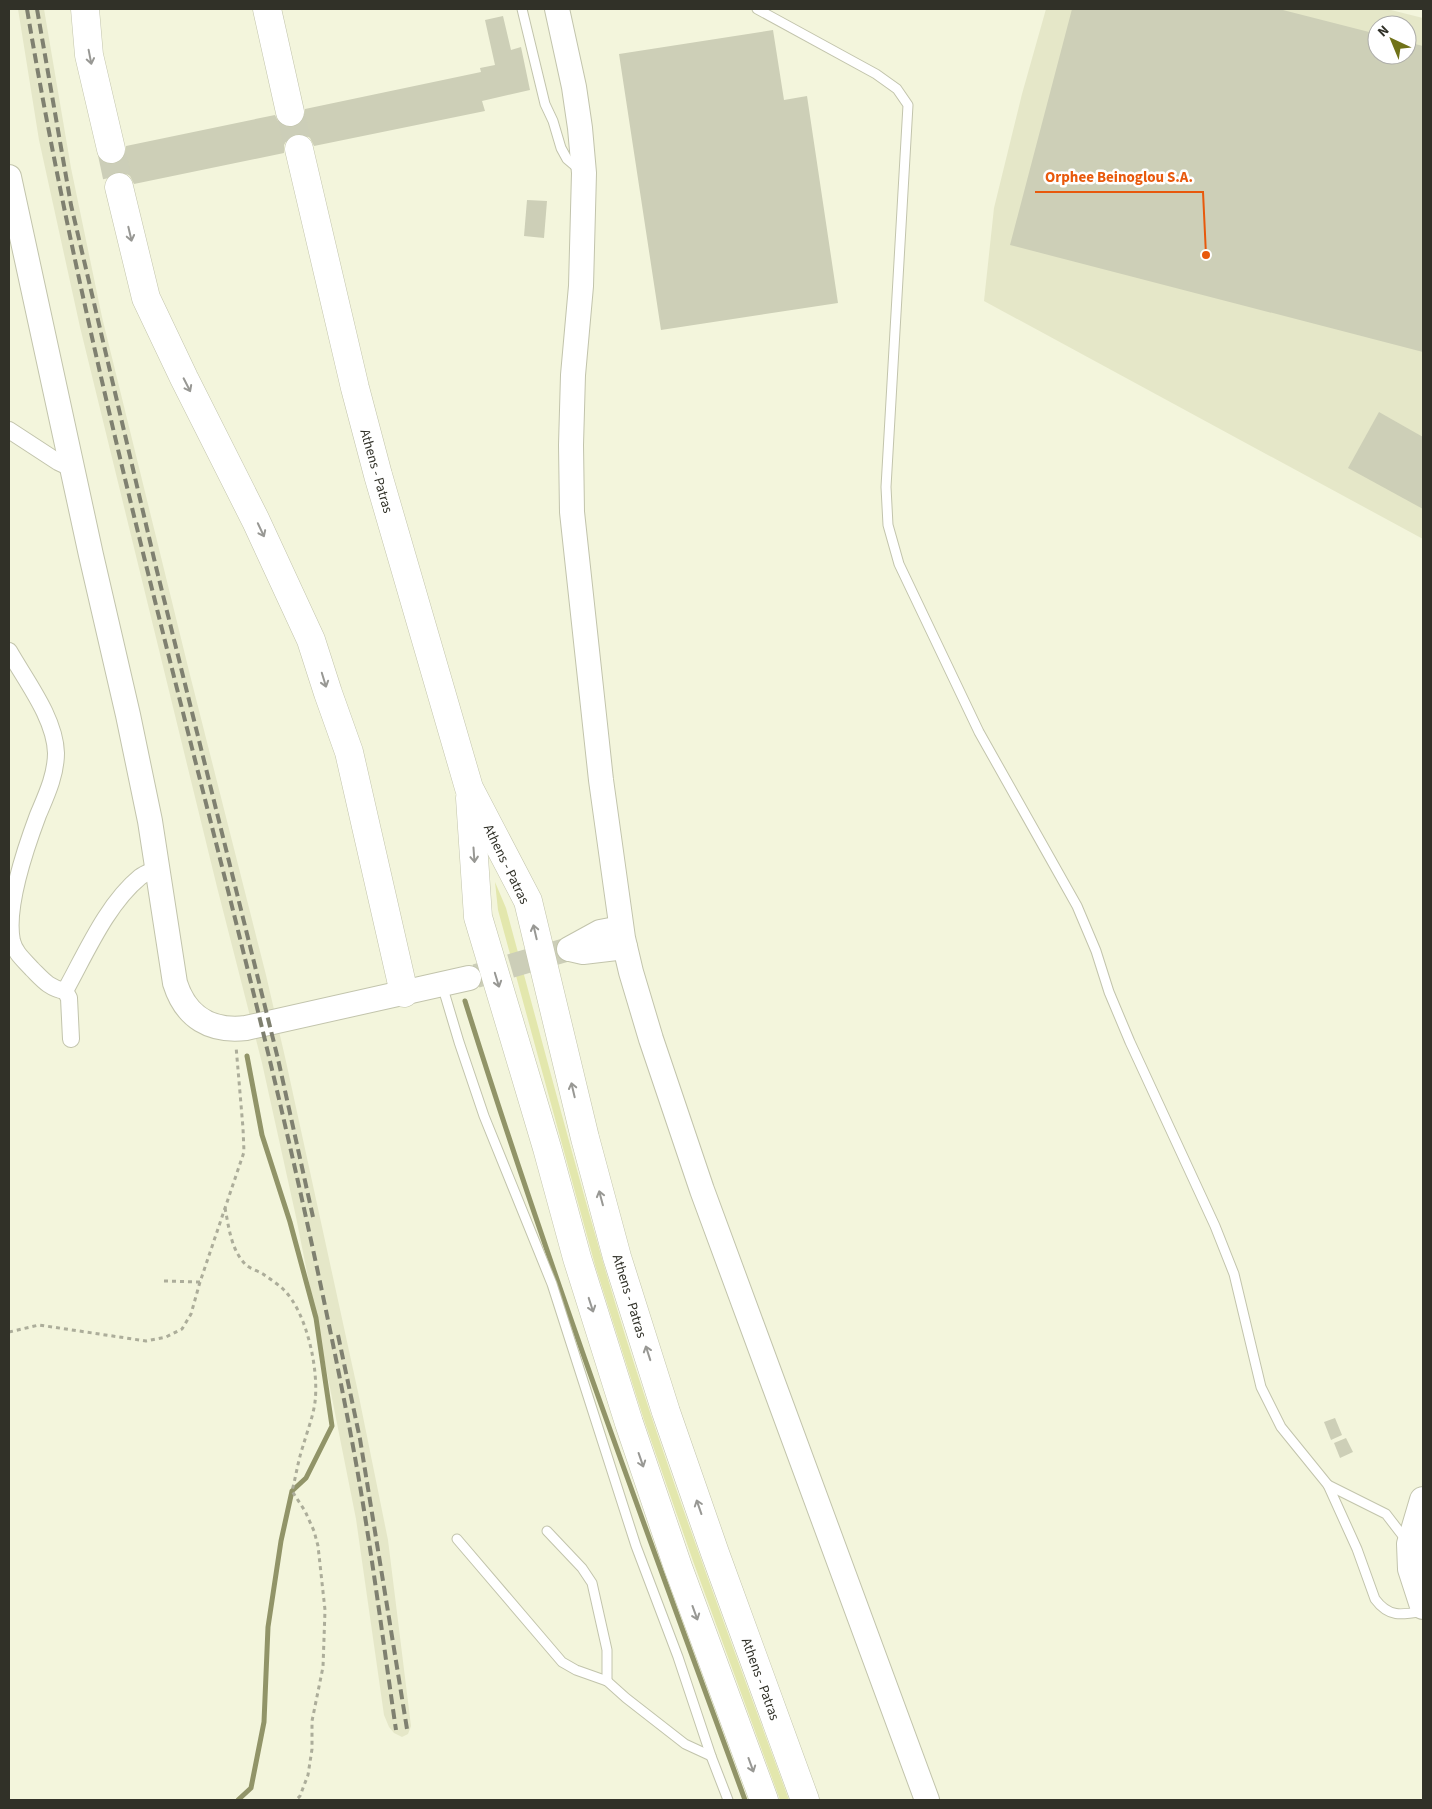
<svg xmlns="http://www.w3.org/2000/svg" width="1432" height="1809" font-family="'Source Sans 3',sans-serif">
<rect width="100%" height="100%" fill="#f3f5dc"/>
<g fill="#e5e7c8" fill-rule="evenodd">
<polygon points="18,9 44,9 71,168 102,317 190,675 266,975 285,1057 358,1392 388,1540 411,1726 408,1734 402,1737 394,1733 389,1727 384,1715 356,1519 296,1217 262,1063 217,887 80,327 39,140"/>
<path d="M1046,9H1387L1423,18V539L984,301L994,208L1022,94ZM1377,25H1407V55H1377Z"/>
</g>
<path fill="#e3e7ad" d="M495,882L506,908C538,1026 569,1144 603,1262C656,1444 724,1622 789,1800H780L693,1561L644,1420L595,1265L498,910Z"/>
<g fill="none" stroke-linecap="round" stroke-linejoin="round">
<g stroke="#919468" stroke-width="5">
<path d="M465,1001C549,1270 648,1535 745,1800"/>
<polyline points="238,1800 251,1788 264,1722 268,1627 281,1541 292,1491 306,1478 332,1426 316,1318 290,1222 262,1135 247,1056"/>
</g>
</g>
<g fill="#cdcfb7">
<polygon points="1072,9 1279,9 1377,34 1377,55 1407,55 1407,42 1423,46 1423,352 1010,245"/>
<polygon points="503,16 511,50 521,47 530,90 482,101 485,111 314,146 310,138 303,134 296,134 288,138 284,145 284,153 134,184 130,176 123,172 115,172 108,177 105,163 114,164 121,161 126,154 126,146 275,115 279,123 285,127 293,127 301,123 305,116 305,109 481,72 480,68 495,65 485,20"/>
<polygon points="773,30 784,100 807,96 838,303 661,330 619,54"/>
<polygon points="527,200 547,201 544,238 524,236"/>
<polygon points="1379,412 1423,437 1423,509 1348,468"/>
<polygon points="1335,1418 1342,1435 1331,1440 1324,1422"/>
<polygon points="1346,1438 1353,1452 1340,1458 1334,1443"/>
</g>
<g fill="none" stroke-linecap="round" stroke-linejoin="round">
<polyline stroke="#ccceb8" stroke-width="24" stroke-dasharray="24 12" stroke-linecap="butt" points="476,976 569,949"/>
<g stroke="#ccceb8" stroke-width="28" stroke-dasharray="28 14" stroke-linecap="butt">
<polyline points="290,112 299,149"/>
<polyline points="111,149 119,187"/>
</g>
<g stroke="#c2c4ac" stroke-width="11">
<g id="lane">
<polyline points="522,9 545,104 553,121 561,148 567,159 580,170"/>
<path d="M757,9L876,74L897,89L908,105L886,487L888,525L899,564L979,732L1077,906L1096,951L1109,992L1130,1042L1215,1226L1234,1274L1261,1387L1281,1427L1328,1485L1357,1549L1375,1599C1389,1618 1402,1615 1423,1611"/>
<polyline points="442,985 459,1042 484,1116 552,1284 636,1546 678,1657 711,1756 728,1800"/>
<polyline points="1328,1485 1386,1514 1406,1540"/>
<polyline points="547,1531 582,1568 592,1583 607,1650 607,1681"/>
<polyline points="457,1539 562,1662 576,1670 607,1681 626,1698 685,1744 711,1756"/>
</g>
</g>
<g stroke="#c2c4ac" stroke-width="18">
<g id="street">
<polyline points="9,430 58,462 73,469"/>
<path d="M9,651C26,681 55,718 56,753C56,775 46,796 38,815C26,847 5,907 12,941C15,953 24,960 32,969C43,980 49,988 65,991L69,998L71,1039"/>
<path d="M65,991C86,953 107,904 140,877C145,873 152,871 158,868"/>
</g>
</g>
<g stroke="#c2c4ac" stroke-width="26">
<g id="secondary">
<polyline points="557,9 574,87 580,128 584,173 581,286 573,375 571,445 572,512 601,780 623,938 631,972 651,1039 702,1190 927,1800"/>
<path d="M9,177L91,555L128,715L150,821L175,983C186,1018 211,1032 246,1028L469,978"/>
<polyline points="569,949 600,932 621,928"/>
<polyline points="570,949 583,952 625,947"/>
</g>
</g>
<g stroke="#c2c4ac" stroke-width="28">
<polyline id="primary" points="1423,1500 1410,1544 1411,1569 1423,1606"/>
</g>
<g stroke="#c2c4ac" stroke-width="29">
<g id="highway">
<polyline points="85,9 89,55 111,149"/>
<polyline points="267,9 290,112"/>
<polyline points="299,149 355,388 378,475 469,788 528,901 585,1138 617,1257 666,1412 715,1553 805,1800"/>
<polyline points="119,187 146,298 184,378 256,521 311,640 328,693 349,752 404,993"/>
<polyline points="470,798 478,917 547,1148 577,1258 629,1423 678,1567 764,1800"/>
</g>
</g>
<g stroke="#acad9a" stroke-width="3" stroke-dasharray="4 4" stroke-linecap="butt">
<path d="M225,1208C229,1228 231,1250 246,1265C251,1269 258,1271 263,1274C270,1279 278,1284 284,1290C307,1313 319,1370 315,1402C313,1417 307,1432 303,1446C298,1461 296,1476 292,1491L305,1511L314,1531L318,1546L325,1610L323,1667L312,1721V1749L308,1775L300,1796L296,1800"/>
<polyline points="164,1281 200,1282"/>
<polyline points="9,1332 39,1325 146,1341 166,1337 182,1329 191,1314 200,1282 244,1152 243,1128 236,1046"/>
</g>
<use href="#lane" stroke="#fff" stroke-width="9"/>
<use href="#street" stroke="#fff" stroke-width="16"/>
<use href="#secondary" stroke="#fff" stroke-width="24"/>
<use href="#primary" stroke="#fff" stroke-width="26"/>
<use href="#highway" stroke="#fff" stroke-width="28"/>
<g stroke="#7f8070" stroke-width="4" stroke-dasharray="10 5" stroke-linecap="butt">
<path d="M27,9C86,364 186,711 270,1061C300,1187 328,1314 352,1441C370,1537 382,1634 396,1730"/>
<polyline points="37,9 71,205 156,567 278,1059 313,1217"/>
<polyline points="338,1335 360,1439 407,1729"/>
</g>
</g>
<defs><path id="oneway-shaft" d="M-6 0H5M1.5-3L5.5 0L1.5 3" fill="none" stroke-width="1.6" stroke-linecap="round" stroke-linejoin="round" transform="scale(1.25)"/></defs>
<g stroke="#989894">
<use href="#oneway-shaft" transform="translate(90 57) rotate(79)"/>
<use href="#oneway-shaft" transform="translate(130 234) rotate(77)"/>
<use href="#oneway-shaft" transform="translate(187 385) rotate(63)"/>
<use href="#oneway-shaft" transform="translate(261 530) rotate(65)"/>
<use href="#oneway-shaft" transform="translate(324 680) rotate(73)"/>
<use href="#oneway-shaft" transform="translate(474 855) rotate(86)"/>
<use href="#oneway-shaft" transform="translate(535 932) rotate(-103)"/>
<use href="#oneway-shaft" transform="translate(497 980) rotate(73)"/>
<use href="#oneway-shaft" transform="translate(573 1090) rotate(-103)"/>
<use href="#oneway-shaft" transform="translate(601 1198) rotate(-105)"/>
<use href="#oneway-shaft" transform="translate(591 1305) rotate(72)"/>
<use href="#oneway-shaft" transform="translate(648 1353) rotate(-108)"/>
<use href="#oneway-shaft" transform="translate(641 1460) rotate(71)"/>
<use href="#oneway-shaft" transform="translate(699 1507) rotate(-109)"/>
<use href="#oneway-shaft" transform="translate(695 1613) rotate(70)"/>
<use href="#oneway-shaft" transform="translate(751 1765) rotate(70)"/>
</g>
<g text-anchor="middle" stroke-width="5" stroke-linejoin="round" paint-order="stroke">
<g font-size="14" fill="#313128" stroke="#fff">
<text transform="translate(377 471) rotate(74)" y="5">Athens - Patras</text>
<text transform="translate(507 864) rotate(64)" y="5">Athens - Patras</text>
<text transform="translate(630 1296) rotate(73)" y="5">Athens - Patras</text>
<text transform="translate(761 1679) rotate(70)" y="5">Athens - Patras</text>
</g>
</g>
<path fill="none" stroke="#e8590c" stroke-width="2" d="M1206 255L1203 192H1035"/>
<circle fill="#e8590c" stroke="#fff" stroke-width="2" cx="1206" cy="255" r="5"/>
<g font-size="15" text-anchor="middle" font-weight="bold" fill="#e8590c" stroke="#fff" stroke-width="5" stroke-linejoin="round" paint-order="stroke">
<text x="1119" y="182">Orphee Beinoglou S.A.</text>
</g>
<rect width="1432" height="1809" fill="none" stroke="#313128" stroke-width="20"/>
<g transform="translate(1392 40) rotate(316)"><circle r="24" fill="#ffffff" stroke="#adada9"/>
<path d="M0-4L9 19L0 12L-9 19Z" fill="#707218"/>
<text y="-8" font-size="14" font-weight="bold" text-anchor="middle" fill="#313128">N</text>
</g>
</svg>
